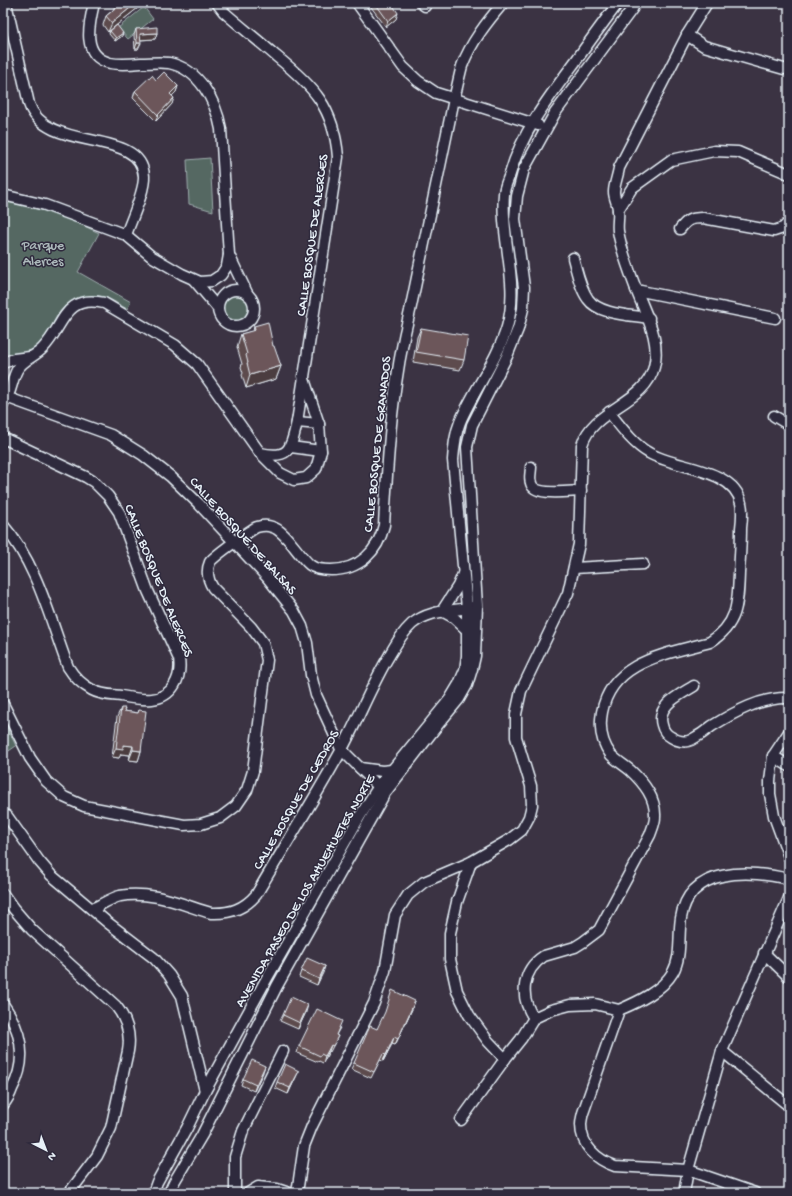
<svg xmlns="http://www.w3.org/2000/svg" width="792" height="1196" font-family="'Gochi Hand',sans-serif">
<rect width="100%" height="100%" fill="#3b3343"/>
<filter id="ink" filterUnits="userSpaceOnUse"><feTurbulence type="fractalNoise" baseFrequency=".025" numOctaves="2"/><feDisplacementMap in="SourceGraphic" scale="8" xChannelSelector="R" yChannelSelector="G"/><feConvolveMatrix kernelMatrix="1 2 1 2 8 2 1 2 1" color-interpolation-filters="sRGB"/></filter>
<g filter="url(#ink)">
<g fill="#546862" stroke="#9eacad">
<polygon points="144,7 153,19 128,39 118,28"/>
<polygon points="210,158 213,211 189,204 187,160"/>
<path d="M3,201L55,212L99,233L78,272L131,302L127,309C120,305 113,300 105,297C87,292 67,299 57,316C51,326 48,338 38,346C28,354 14,353 3,357Z"/>
<circle cx="236" cy="308" r="15"/>
<polygon points="3,719 16,746 3,755"/>
</g>
<g fill="none" stroke-linecap="round" stroke-linejoin="round">
<g stroke="#e8f1f8" stroke-width="13">
<g id="minor">
<path d="M6,3L29,104C46,154 141,127 144,176C145,191 131,220 126,235"/>
<path d="M217,3L224,12C241,27 259,41 276,56C313,86 334,107 338,157L297,422C291,447 291,460 260,453"/>
<polyline points="357,3 403,67 418,81 436,93 538,125"/>
<polyline points="421,3 425,6"/>
<polyline points="687,35 704,46 784,69"/>
<path d="M3,195L45,205L126,235L151,256L182,274L200,282L212,281L221,275L227,266L229,255L221,129C216,101 199,69 169,63C160,62 150,63 141,63C131,64 120,65 110,63C81,56 89,24 94,3"/>
<polyline points="618,210 632,188 671,160 714,151 738,152 789,174"/>
<path d="M680,229C687,220 690,218 703,218L774,231L783,228L789,222"/>
<polyline points="229,255 248,295"/>
<path d="M573,258C577,272 580,288 588,299C599,315 631,315 649,318"/>
<polyline points="194,280 217,307"/>
<circle cx="236" cy="308" r="18"/>
<polyline points="636,290 775,318"/>
<polyline points="3,363 14,359 30,357"/>
<polyline points="3,396 111,435 143,455 170,476 198,503 266,576 294,611 302,626 307,643 311,675 316,695 341,749 382,790"/>
<path d="M3,404C12,393 11,381 17,370C23,359 35,357 43,348C64,327 63,294 104,303L175,345L197,364L260,453L280,473L294,480L306,478L316,469L321,451L319,424L303,376"/>
<polyline points="774,416 789,425"/>
<polyline points="297,422 319,424"/>
<path d="M3,438L86,477L94,482L108,496L119,512L148,591L179,659C182,678 172,697 152,699C142,700 131,698 121,696C111,695 101,695 92,690C81,684 74,677 68,667C50,619 37,564 3,525"/>
<polyline points="291,447 321,451"/>
<path d="M531,467C531,472 529,478 531,483C534,497 570,491 581,491"/>
<polyline points="574,568 643,564"/>
<polyline points="463,574 458,586 442,611 453,617 467,630"/>
<path d="M694,686C680,695 656,705 662,725C663,730 667,735 671,737C677,741 685,743 691,740C699,736 706,731 712,726C735,712 761,697 789,698"/>
<path d="M3,704L30,758L46,781L64,797L84,806L184,825L201,824L220,818L236,806L247,790L253,771L267,660L263,643L251,627L213,588C208,580 206,571 210,562C213,557 250,530 257,527C261,526 267,525 272,527C285,530 298,555 310,565C315,569 324,570 331,570C359,570 378,552 384,525C388,452 392,382 410,311L454,99C457,88 459,77 462,66C471,42 487,22 503,3"/>
<polyline points="789,732 773,756 770,781 770,794 774,816 789,857"/>
<polyline points="773,756 789,766"/>
<polyline points="360,768 382,771 392,770"/>
<polyline points="3,814 7,816 39,861 51,875 107,922 154,958 169,975 182,996 205,1091"/>
<polyline points="471,862 457,902 450,933 450,959 457,991 469,1015 488,1041 505,1059"/>
<path d="M3,894L13,908L32,930L116,1006C127,1020 131,1034 128,1051L111,1128L97,1156L69,1193"/>
<path d="M92,909C101,905 111,898 120,896C151,890 183,905 211,913C230,914 244,909 256,895C284,847 314,800 341,751C358,720 371,686 389,656C396,644 402,633 412,624C431,609 451,612 473,607"/>
<polyline points="764,953 789,977"/>
<path d="M3,1004C22,1031 28,1059 12,1089C10,1095 7,1100 3,1105"/>
<path d="M534,1018C519,997 522,970 544,956L575,947L583,942L599,930L650,835C652,829 655,823 655,817C656,798 644,783 630,770C624,765 617,761 611,755C601,742 599,728 602,712C612,660 668,654 710,642C738,624 738,603 739,573C740,558 741,543 741,528C742,520 743,511 741,503C734,468 676,469 649,453C633,444 621,427 609,412"/>
<polyline points="722,1051 789,1106"/>
<polyline points="461,1120 505,1059 521,1039 534,1018 551,1010 570,1005 595,1004 619,1010"/>
<path d="M153,1193L157,1182L187,1128L205,1091L267,978L360,816L379,786L450,699L459,684L465,670L467,656V608L453,460C454,447 455,434 460,422C474,389 497,361 507,327C520,283 500,238 504,194C504,187 508,180 510,174C522,132 549,97 575,62C589,42 603,23 618,3"/>
<polyline points="169,1193 174,1182 202,1135 277,986 385,793 440,722 459,699 467,685 472,669 475,656 477,606 467,447 472,425 507,356 518,329 523,309 524,287 515,219 517,196 524,169 555,113 632,9 635,3"/>
<polyline points="235,1193 235,1157 243,1131 283,1051"/>
<polyline points="248,1193 258,1187 277,1189 289,1193"/>
<path d="M297,1193L304,1146L312,1126L374,1003L385,971L395,915L408,895L424,882L471,862L509,840L522,830L529,817L532,805L531,786L516,737V714L521,691L568,593L579,544L582,445C593,408 645,404 654,367C661,339 645,314 636,289C629,270 621,250 618,231C617,224 619,217 618,210C618,204 614,198 614,192C614,185 618,175 619,168L687,35L707,3"/>
<polyline points="684,1193 688,1170 722,1051 789,898"/>
<path d="M755,1193L688,1170L615,1166C597,1160 581,1146 581,1125C581,1122 582,1117 583,1113L619,1010C638,1002 662,991 673,972C682,956 678,936 681,918C689,866 750,870 789,879"/>
</g>
</g>
<use href="#minor" stroke="#2f2a3d" stroke-width="10"/>
</g>
<g fill="#5d4b4d" stroke="#e8f1f8">
<polygon points="115,3 144,3 108,32 103,25 106,16 113,10 116,4"/>
<polygon points="373,3 395,3 393,6 396,19 386,27 371,7"/>
<polygon points="136,29 157,33 155,39 140,40 138,49 135,49 134,35"/>
<polygon points="110,31 122,36 115,41 109,34"/>
<polygon points="156,80 178,86 176,92 172,96 172,104 156,121 133,98 135,91"/>
<polygon points="254,326 273,346 281,366 276,379 246,388 242,375 243,373 241,367 242,364 237,347 241,334 253,331"/>
<polygon points="421,328 464,360 460,370 413,362 417,337"/>
<polygon points="121,708 124,711 138,713 139,710 141,751 138,761 129,760 130,755 121,754 119,758 112,757 117,717"/>
<polygon points="325,966 317,985 299,977 301,971"/>
<polygon points="413,1007 395,1045 392,1044 383,1061 380,1060 371,1078 351,1069 354,1063 377,1029"/>
<polygon points="306,1012 298,1029 280,1021 283,1015"/>
<polygon points="340,1028 336,1035 338,1036 330,1052 329,1051 323,1063 319,1061 318,1062 297,1053 299,1046"/>
<polygon points="263,1072 254,1091 241,1085 243,1079"/>
<polygon points="296,1077 288,1094 275,1088 277,1082"/>
</g>
<g fill="#4c3d3f" stroke="#e8f1f8">
<polygon points="136,3 144,3 108,32 112,23"/>
<polygon points="398,13 396,19 386,27 388,21"/>
<polygon points="123,33 122,36 115,41 116,38"/>
<polygon points="157,33 155,39 138,40 140,34"/>
<polygon points="137,43 141,43 138,49 135,49"/>
<polygon points="178,86 176,92 168,100 170,94"/>
<polygon points="174,98 172,104 156,121 158,115"/>
<polygon points="281,366 276,379 246,388 250,375"/>
<polygon points="123,745 133,746 130,755 121,754 119,758 112,757 116,748"/>
<polygon points="133,750 141,751 138,761 129,760"/>
<polygon points="325,966 323,973 317,985 319,979"/>
<polygon points="415,1001 413,1007 395,1045 398,1039"/>
<polygon points="308,1005 306,1012 298,1029 300,1023"/>
<polygon points="394,1037 392,1044 383,1061 386,1055"/>
<polygon points="331,1045 329,1051 323,1063 325,1056"/>
<polygon points="265,1066 263,1072 254,1091 256,1085"/>
<polygon points="299,1071 296,1077 288,1094 290,1088"/>
</g>
<g fill="#6c575a" stroke="#e8f1f8">
<polygon points="118,3 136,3 112,23 106,16 116,8 115,6"/>
<polygon points="375,3 393,3 392,4 398,13 388,21"/>
<polygon points="117,25 123,33 116,38 110,31"/>
<polygon points="157,27 157,33 140,34 141,43 137,43 136,29"/>
<polygon points="164,72 178,86 170,94 174,98 158,115 135,91 152,75 156,80"/>
<polygon points="268,322 273,346 274,346 281,366 250,375 247,363 248,363 246,355 247,354 241,334 255,330 254,326"/>
<polygon points="421,328 468,336 464,360 416,352"/>
<polygon points="121,708 125,708 124,711 138,713 139,710 146,711 141,751 133,750 133,746 123,745 123,749 116,748"/>
<polygon points="307,958 325,966 319,979 301,971"/>
<polygon points="392,990 415,1001 398,1039 394,1037 386,1055 383,1054 374,1072 354,1063 370,1026 377,1029 385,1012"/>
<polygon points="291,997 308,1005 300,1023 283,1015"/>
<polygon points="317,1009 342,1021 336,1035 338,1036 333,1046 331,1045 325,1056 321,1054 320,1056 299,1046"/>
<polygon points="252,1060 265,1066 256,1085 243,1079"/>
<polygon points="285,1064 299,1071 290,1088 277,1082"/>
</g>
</g>
<g text-anchor="middle" stroke-width="3" stroke-linejoin="round" paint-order="stroke">
<g font-size="14" fill="#e8f1f8" stroke="#2f2a3d">
<text transform="translate(311 235) rotate(-82)" y="5">CALLE BOSQUE DE ALERCES</text>
<text transform="translate(376 444) rotate(-84)" y="5">CALLE BOSQUE DE GRANADOS</text>
<text transform="translate(244 535) rotate(48)" y="5">CALLE BOSQUE DE BALSAS</text>
<text transform="translate(160 580) rotate(68)" y="5">CALLE BOSQUE DE ALERCES</text>
<text transform="translate(295 799) rotate(-60)" y="5">CALLE BOSQUE DE CEDROS</text>
<text transform="translate(304 890) rotate(-60)" y="5">AVENIDA PASEO DE LOS AHUEHUETES NORTE</text>
</g>
<g font-size="14" fill="#adbabc" stroke="#2f2a3d">
<text x="43" y="249">Parque<tspan x="43" dy="16">Alerces</tspan></text>
</g>
</g>
<rect width="792" height="1196" fill="none" stroke="#2f2a3d" stroke-width="16"/>
<rect x="8" y="8" width="776" height="1180" fill="none" stroke="#e8f1f8" stroke-width="1.5" filter="url(#ink)"/>
<g transform="translate(46 1150) rotate(138)" stroke="#2f2a3d" stroke-width="3" paint-order="stroke">
<path d="M0-3L7 15L0 10L-7 15Z" fill="#e8f1f8"/>
<text y="-6" font-size="11" font-weight="bold" text-anchor="middle" fill="#e8f1f8">N</text>
</g>
</svg>
